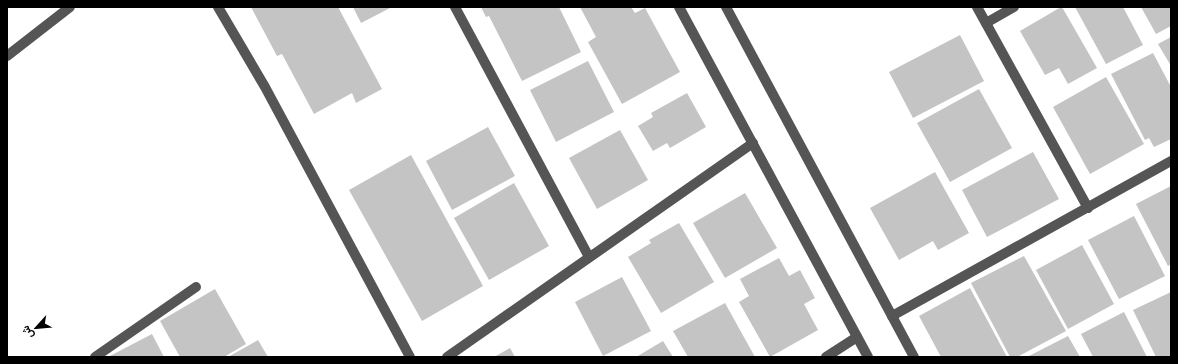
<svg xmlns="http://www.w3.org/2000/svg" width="1178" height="364" font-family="'Fira Sans',Vazirmatn,sans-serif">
<rect width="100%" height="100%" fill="#fff"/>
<g fill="#c4c4c4">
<polygon points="251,7 338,7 382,89 356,103 352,93 314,114 282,54 277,56"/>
<polygon points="353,7 392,7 361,23"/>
<polygon points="481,7 559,7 581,52 522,81 489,16 486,17"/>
<polygon points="580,7 631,7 635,13 645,8 680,72 622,104 588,42 596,37"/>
<polygon points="1061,7 1062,7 1097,68 1068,84 1059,68 1045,75 1020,31"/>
<polygon points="1075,7 1123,7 1143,45 1106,64"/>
<polygon points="1141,7 1171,7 1171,26 1156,34"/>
<polygon points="960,35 984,81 913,118 889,72"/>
<polygon points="1171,37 1171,66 1158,44"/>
<polygon points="1153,53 1171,87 1171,139 1154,147 1149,138 1145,140 1111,74"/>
<polygon points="588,61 614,112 556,142 530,90"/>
<polygon points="1106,77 1144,144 1090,174 1053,107"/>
<polygon points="979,89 1012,148 950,182 917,123"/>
<polygon points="687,93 706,127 670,148 667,143 653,151 638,126 653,117 651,113"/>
<polygon points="488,127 515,176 452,210 426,161"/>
<polygon points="620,130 648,180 597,209 569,158"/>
<polygon points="1033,152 1059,199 987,237 962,190"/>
<polygon points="411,155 483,286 422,321 349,190"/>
<polygon points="935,172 969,233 938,250 933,241 899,260 870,208"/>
<polygon points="514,183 549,246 489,280 454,218"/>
<polygon points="1171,186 1171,264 1168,266 1136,204"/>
<polygon points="745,193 777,248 725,278 693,223"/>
<polygon points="1134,216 1165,276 1119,299 1088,240"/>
<polygon points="679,223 714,282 661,313 628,257 651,243 649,240"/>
<polygon points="1082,245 1114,304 1068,329 1036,270"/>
<polygon points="1024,256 1066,331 1017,357 1010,357 971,283"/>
<polygon points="779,258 789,276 800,270 815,298 804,304 818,330 770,357 739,302 749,296 740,279"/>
<polygon points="622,277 651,331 603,356 575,302"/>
<polygon points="970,288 1007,357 941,357 919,316"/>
<polygon points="215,289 246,344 224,357 180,357 160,321"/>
<polygon points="1171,292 1171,357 1156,357 1133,310"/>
<polygon points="725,303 755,357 688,357 673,331"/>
<polygon points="1124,312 1147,357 1093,357 1081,334"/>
<polygon points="152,334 164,357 108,357"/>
<polygon points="1068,336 1080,357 1027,357"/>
<polygon points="258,340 268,357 228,357"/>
<polygon points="663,341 673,357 636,357"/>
<polygon points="510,348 515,357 494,357"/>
</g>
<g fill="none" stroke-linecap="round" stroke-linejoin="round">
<g stroke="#555" stroke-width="10">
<polyline points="218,7 265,87 410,357"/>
<polyline points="455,7 589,257"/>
<polyline points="679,7 868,357"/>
<polyline points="726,7 914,357"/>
<polyline points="977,7 1088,208"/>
<polyline points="986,23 1014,7"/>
<polyline points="7,56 70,7"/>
<polyline points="892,316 1171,161"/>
<polyline points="95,357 196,287"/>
<polyline points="447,357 753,143"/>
<polyline points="826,357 857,337"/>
</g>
</g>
<rect width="1178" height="364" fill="none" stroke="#000000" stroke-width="16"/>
<g transform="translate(36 328) rotate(243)" stroke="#ffffff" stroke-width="3" paint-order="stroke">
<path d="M0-3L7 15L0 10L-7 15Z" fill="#000000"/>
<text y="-6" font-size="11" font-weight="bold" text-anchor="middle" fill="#000000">ش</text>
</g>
</svg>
